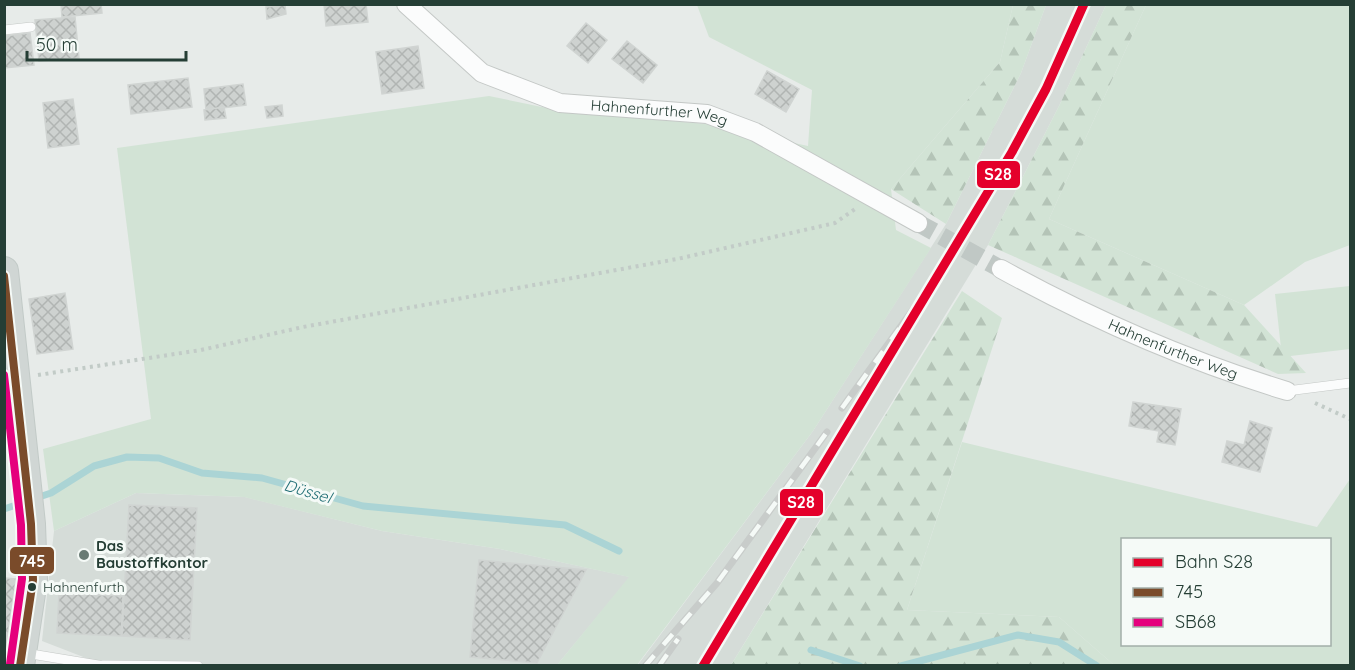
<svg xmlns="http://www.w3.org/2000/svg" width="1355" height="670" font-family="Quicksand,sans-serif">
<defs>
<pattern id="forest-firs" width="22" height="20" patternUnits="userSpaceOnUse" patternTransform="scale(1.5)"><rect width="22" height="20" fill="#d2e3d5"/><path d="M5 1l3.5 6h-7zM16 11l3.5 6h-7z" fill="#b4c4b7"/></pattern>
<pattern id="building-cross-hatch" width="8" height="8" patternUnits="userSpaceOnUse" patternTransform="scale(1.5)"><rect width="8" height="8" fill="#ced2d0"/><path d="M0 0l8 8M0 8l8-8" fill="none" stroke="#b1b5b3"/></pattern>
</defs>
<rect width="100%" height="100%" fill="#e7ebe9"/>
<g fill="#d5dcd8">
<polygon points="1046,5 1106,5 1059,106 988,245 731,665 637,666 813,431 946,224 1021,73"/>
<polygon points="136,493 245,497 382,531 500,549 630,577 557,665 104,665 42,641 54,531"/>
</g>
<g fill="#d2e3d5" fill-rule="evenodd">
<polygon points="697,5 1013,5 1000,62 891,189 896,230 931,248 813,431 637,665 557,665 629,577 500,549 382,531 244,497 136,493 54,531 43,449 151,419 117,148 489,96 566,112 706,124 808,146 812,90 709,37"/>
<polygon points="1146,5 1350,5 1350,245 1305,262 1244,305 1049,219"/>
<polygon points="1350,286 1350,349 1282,357 1275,294"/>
<path d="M962,442L1317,527L1350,479V665H1114L1059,617L907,610ZM1122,540H1330V644H1122Z"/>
</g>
<g fill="url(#forest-firs)">
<polygon points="1013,5 1046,5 1021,73 946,224 891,189 1000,62"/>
<polygon points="1106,5 1146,5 1049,219 1244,305 1306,373 1278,374 988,245 1059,106"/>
<polygon points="962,291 1002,318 907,610 1059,617 1114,665 731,665"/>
</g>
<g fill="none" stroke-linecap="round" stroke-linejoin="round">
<g stroke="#abd4d5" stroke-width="7">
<polyline points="36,498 51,493 94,466 127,457 159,458 202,473 262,478 363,506 565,525 619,551"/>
<polyline points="4,509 22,503"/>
<polyline points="811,650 860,666"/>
<polyline points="901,666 1018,635 1059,642 1097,666"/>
</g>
</g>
<g fill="url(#building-cross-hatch)" stroke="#d0d4d2" stroke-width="1.5">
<polygon points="61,4 101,4 102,13 62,17"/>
<polygon points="324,4 366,4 368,22 326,26"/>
<polygon points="285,5 286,14 267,19 266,7"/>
<polygon points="75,17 79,58 39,61 35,20"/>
<polygon points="586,23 607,40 588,63 567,46"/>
<polygon points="30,33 34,65 4,68 4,36"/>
<polygon points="627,41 657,65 643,83 612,59"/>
<polygon points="418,46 424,88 382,94 376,52"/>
<polygon points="767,71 799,89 786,112 755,94"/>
<polygon points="188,78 192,107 131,114 128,85"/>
<polygon points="243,84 246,105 206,110 204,89"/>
<polygon points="73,99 79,144 48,148 43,103"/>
<polygon points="282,105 283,116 267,118 265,107"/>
<polygon points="224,107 226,118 205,120 204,110"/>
<polygon points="65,293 73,349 37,354 29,299"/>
<polygon points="1133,402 1181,409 1175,445 1157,442 1159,431 1129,426"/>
<polygon points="1250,421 1272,428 1260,472 1222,462 1227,441 1244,445"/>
<polygon points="129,505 197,508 190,640 122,636"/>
<polygon points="479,560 586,570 537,663 470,657"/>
<polygon points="4,578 16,579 6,647 4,647"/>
<polygon points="59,593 123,596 121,636 57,633"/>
</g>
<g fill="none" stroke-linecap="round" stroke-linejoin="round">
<polyline stroke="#c0c8c5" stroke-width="18" stroke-dasharray="18 9" stroke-linecap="butt" points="918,223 1001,269"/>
<g stroke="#c4c8c6" stroke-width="10">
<g id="service">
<polyline points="4,30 31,27"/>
<polyline points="1287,391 1350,383"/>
<polyline points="25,653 104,666"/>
<polyline points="103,665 198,666"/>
</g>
</g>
<g stroke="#c4c8c6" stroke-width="20">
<g id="minor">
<path id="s1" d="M406,4L482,73L560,103L707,114L755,132L918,223"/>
<path id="s2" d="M1001,269C1092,319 1188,361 1287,391"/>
</g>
</g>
<g stroke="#c2cac7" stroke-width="30">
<polyline id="primary" points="4,271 31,524 33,580 20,666"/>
</g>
<g stroke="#c2cbc7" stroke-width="4" stroke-dasharray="3 4.5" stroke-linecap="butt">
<polyline points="38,375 201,350 303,327 677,259 835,223 855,209"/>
<polyline points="1315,403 1350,419"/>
</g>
<use href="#service" stroke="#fbfcfc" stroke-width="9"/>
<use href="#minor" stroke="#fbfcfc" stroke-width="18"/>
<use href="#primary" stroke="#d0d6d4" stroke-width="28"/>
<g stroke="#c8ccca" stroke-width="7">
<g id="rail">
<polyline points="842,408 945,265"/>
<polyline points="645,666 717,583 827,432"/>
<polyline points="659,666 678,639"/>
</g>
</g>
<use href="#rail" stroke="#f5faf7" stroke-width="4.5" stroke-dasharray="14" stroke-linecap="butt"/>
<g stroke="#f5faf7" stroke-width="12">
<polyline id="bus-1" points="4,276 31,524 33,580 20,666"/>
</g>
<g stroke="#f5faf7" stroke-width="12">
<polyline id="bus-2" points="4,375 21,525 22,579 10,664"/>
</g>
<use href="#bus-1" stroke="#7a4b2a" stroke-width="8"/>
<use href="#bus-2" stroke="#e5007d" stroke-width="8"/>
<g stroke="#f5faf7" stroke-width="14">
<polyline id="rail-1" points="703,666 1012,152 1046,89 1084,4"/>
</g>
<use href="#rail-1" stroke="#e4002b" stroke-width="9"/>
</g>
<circle fill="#697b74" stroke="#f5faf7" stroke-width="2" cx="84" cy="555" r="6"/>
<circle fill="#253e35" stroke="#f5faf7" stroke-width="2" cx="32" cy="587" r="5"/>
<g text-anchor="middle" stroke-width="6" stroke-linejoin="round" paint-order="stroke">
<g font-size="14" fill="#253e35" stroke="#f5faf7" text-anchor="start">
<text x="43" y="592">Hahnenfurth</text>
</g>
<g font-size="15" fill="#253e35" stroke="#f5faf7">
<text dy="5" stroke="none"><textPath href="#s1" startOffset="286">Hahnenfurther Weg</textPath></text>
<text dy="5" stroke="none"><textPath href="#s2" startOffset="190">Hahnenfurther Weg</textPath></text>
</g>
<g font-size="15" font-weight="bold" fill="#253e35" stroke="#f5faf7" text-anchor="start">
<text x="96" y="551">Das<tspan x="96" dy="17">Baustoffkontor</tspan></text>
</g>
<g font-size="16" font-style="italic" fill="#236f76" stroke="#f5faf7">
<text transform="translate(308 491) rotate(16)" y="6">Düssel</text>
</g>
</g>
<g stroke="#f5faf7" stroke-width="2">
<rect x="976" y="160" width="45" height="29" rx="6" fill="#e4002b"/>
<rect x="779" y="488" width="45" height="29" rx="6" fill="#e4002b"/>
<rect x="9" y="546" width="46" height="29" rx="6" fill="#7a4b2a"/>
</g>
<g font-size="16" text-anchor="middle" font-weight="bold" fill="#fff">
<text x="998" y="180">S28</text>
<text x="801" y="508">S28</text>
<text x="32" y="567">745</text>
</g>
<rect width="1355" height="670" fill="none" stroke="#253e35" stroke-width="12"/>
<rect x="1121" y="538" width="210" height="108" fill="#f5faf7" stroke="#a2afa9" stroke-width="1.5"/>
<rect x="1133" y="558" width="30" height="9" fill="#e4002b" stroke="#a2afa9" stroke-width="1.5"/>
<text x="1175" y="568" font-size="18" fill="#253e35">Bahn S28</text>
<rect x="1133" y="588" width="30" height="9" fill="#7a4b2a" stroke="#a2afa9" stroke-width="1.5"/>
<text x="1175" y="598" font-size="18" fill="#253e35">745</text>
<rect x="1133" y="618" width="30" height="9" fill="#e5007d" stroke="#a2afa9" stroke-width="1.5"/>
<text x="1175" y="628" font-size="18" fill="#253e35">SB68</text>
<path d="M27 51v9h159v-9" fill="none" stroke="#253e35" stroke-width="3"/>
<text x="36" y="51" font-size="18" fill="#253e35" stroke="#f5faf7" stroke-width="4.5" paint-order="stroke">50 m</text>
</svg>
